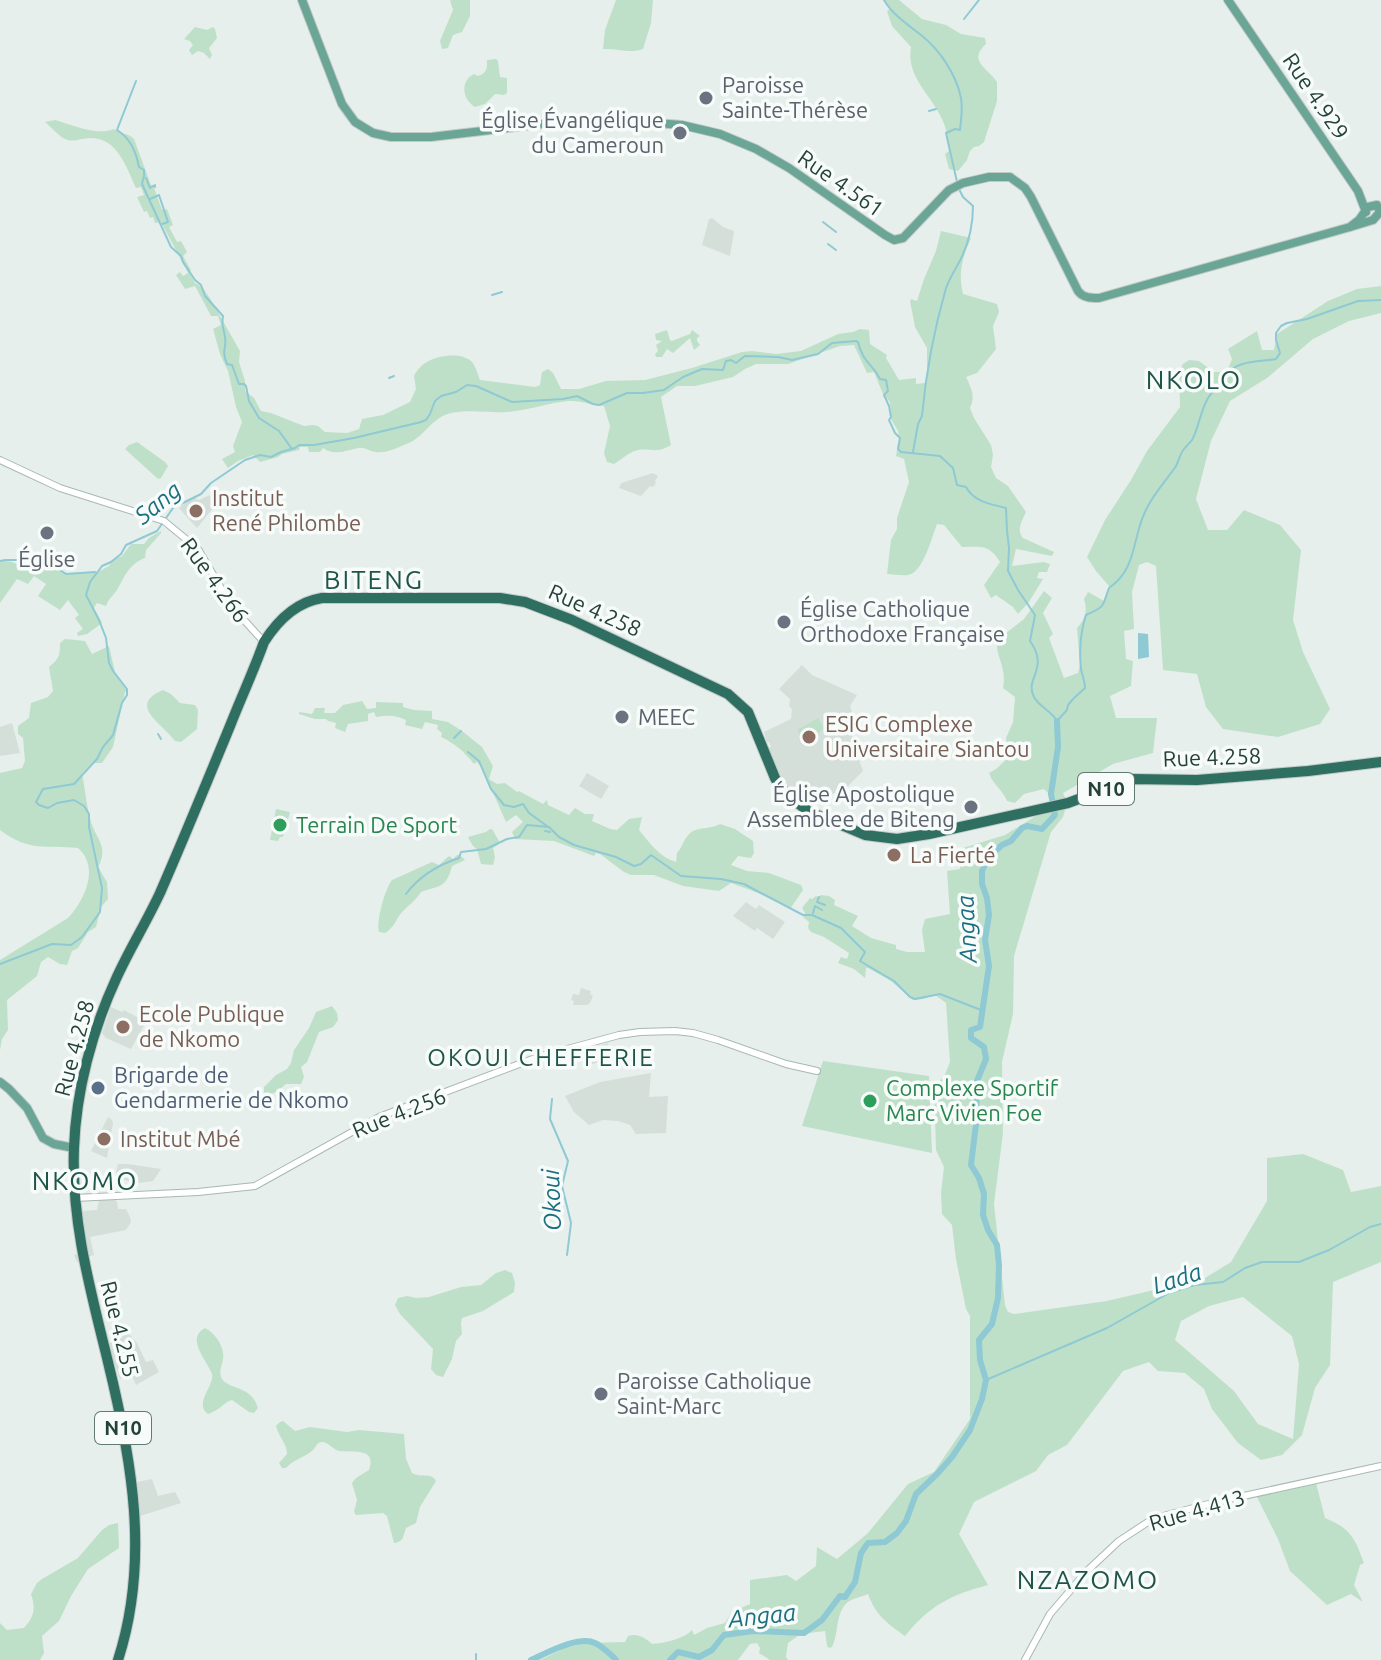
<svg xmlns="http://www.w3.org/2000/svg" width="1381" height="1660" font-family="Ubuntu,sans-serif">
<rect width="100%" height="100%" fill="#e6efeb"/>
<g fill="#d4dfda">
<polygon points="712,218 723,227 734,231 730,256 702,245 709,219"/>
<polygon points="653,473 658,476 655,481 656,483 653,487 650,486 641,496 619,488 621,483"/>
<polygon points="210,495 217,503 197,528 179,508 193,497 199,500"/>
<polygon points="802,665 812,675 857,695 850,706 855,721 852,740 863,771 846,788 807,805 785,783 774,764 768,748 771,747 769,742 767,742 764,732 791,719 792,709 789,706 790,699 779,689"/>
<polygon points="12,723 20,753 0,756 0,727"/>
<polygon points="587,773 609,786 601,799 579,786"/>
<polygon points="746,902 756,909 759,905 785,922 773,939 757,928 755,931 733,916"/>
<polygon points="581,988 591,991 590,994 593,996 590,1003 587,1005 573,1005 574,1001 571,1000 573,994 579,995"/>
<polygon points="111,1007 122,1012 124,1010 146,1022 131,1049 106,1038 102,1033"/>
<polygon points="608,1043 612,1059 592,1064 588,1049"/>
<polygon points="651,1073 649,1097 668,1096 666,1133 636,1134 630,1125 618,1121 603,1120 589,1125 574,1112 565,1096 600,1082"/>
<polygon points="108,1117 112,1120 113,1123 107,1158 91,1151"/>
<polygon points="118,1164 128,1164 161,1169 153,1181 139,1183 115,1178"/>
<polygon points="114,1199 117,1202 118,1209 126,1209 130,1217 131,1222 126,1230 90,1237 94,1255 87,1257 87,1260 77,1262 74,1255 86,1251 82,1211 97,1210 99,1200"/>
<polygon points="124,1332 128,1333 137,1343 146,1362 153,1360 159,1372 136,1385 131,1374 120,1379 108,1345"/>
<polygon points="152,1479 158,1496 175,1492 181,1503 140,1516 137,1482"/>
</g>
<g fill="#bfe0c8" fill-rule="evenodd">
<polygon points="450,0 470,0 470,16 462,32 453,35 448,48 442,49 440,41 453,10"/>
<path d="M616,0H653L651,23L643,49C629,54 617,48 603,49L605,30Z"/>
<path d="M884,0H899L922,19L946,25L961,34L985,38L986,44C967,61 988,68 997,82V101L984,142L979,146L974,147L970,151L967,160L958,171L949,169L945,154L949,151C949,139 946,126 940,115C928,92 906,75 911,47L892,26L887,11L891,8Z"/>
<polygon points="195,27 207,30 213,27 215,29 217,38 209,48 212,55 210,59 204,53 198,51 192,55 189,50 193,45 190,41 184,39"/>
<path d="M496,59L498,61L500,77L507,78V93L504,95L495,94L485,104L475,107C462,99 460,81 474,74L478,76C487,73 487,69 487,60Z"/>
<path d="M55,120C73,125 96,136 114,129C121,134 128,133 134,139L151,185H153L162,210L167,209L173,225L169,227L177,242L181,241L187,252L183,256L191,270L189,272L195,283L203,288L211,300L240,351L239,362L245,381V391L254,398L261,411L271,413L304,426L313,425L318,426L325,432L347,433L359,429L362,419L383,415L410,402L416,389L414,376C417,370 421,365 427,362C439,355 462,352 472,362C476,367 478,375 480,380L535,387L540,385L542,372L548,369L553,373L561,389H579L606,381L645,380L692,368L742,352L752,351L776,354L801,351L838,334L853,332L860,329L869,330L870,344L887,355L886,358L899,380L916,378V384L925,383L927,372V348L915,327L910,301L911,299L917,301L924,279L936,251L941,231L971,238C962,258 958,273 963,294L997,304L999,312L993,326L996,349L977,373L966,377C971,388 976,396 970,408L974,418L991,445L993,455L991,467L996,478L1008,486L1026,512C1022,521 1016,530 1023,538L1054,552L1052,556L1016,549L1012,566L1044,562L1050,564L1047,572H1039L1037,578L1043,579L1029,602L1018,614L1013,607L996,595L991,598L984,585L1000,562C989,544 981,547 962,547L944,525L937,524C932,537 923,573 908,575C902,576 894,574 887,574L891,540L897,529V518L909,482L904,459L896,456L899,438L898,431L891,419L890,402L883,394L874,372L867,373L854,345L840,346L788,364H756L745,369L733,377L695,386H677L661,397L671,445C656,454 653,448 638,450C629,452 622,459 614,464L607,462L604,453L610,426L604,406C591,406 582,400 568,401C547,403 527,411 506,412C489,413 468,409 451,413C433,417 426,434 411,442C401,446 387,454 375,452C368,451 366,447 358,448C345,451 333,456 323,448L320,452H309L308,447H300L299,450L282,454L278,457L260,462L253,455L238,461L228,468L222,459L235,452L233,446L242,422L236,407L228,371L220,354L213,329L221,325L218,316H211L195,286L185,289L176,275L180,272L183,276L188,273L161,222L155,223L153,217L150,218L147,211L144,212L137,197L144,195L141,187L136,188C126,167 118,138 90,138C81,138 74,143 65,139C60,137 51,127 45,122Z"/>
<path d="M1381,286V313L1349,321L1313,339L1267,378L1230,401L1211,441L1196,499L1208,530H1227L1244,510L1280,525L1301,550L1293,620L1303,652L1330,709L1320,724L1278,737L1223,729L1206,707L1197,674L1163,670L1156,566L1147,562L1139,565L1132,592L1134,629L1124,631L1126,659L1133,661L1131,686L1110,696L1116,718H1157L1153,753L1113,764L1063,793L1066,800L1051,803L1048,793L1044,789L1024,794L1015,803L1007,801C1002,789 993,785 989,773L996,769L1009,757L1006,738L1013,722L1015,697L1003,688C1007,666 995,657 997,640L1024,619L1044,591L1052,598L1043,613L1053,634L1049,638L1064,678L1078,673L1080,664L1077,628C1085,620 1088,610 1084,599L1088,592L1104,601L1109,586L1096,571L1087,557L1105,520L1131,480L1147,451L1180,407L1179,371L1183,364L1189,360L1199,361L1214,372H1220L1228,369L1232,359L1228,349L1257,331L1262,350H1274L1277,334L1328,301L1357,289Z"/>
<polygon points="667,330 670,340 672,341 690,334 692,330 700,336 697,338 697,341 700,345 694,350 690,338 673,353 667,349 662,357 656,357 655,354 658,351 656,345 662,341 656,340 655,334"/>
<polygon points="137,442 165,462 168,466 161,478 158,479 125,449 129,445"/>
<path d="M163,492H172L178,498L175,504L164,510L159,508C157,501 157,496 163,492Z"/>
<path d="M159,532L161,531V533L146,550L145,558C128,565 125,576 117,590C112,597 109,598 106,606L97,603L94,608L102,623L87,634L78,636L77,633L83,629L75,618L79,615L68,600L60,610L38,596L46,584L34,576L28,584L17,579L0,603V618V561C7,561 16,561 19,567H23L25,563L32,566L37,564L54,567L66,573H96L109,566L114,559L122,556L131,544H144L149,538Z"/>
<path d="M65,639L85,641L92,654L109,646L115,672L127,690L125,692L113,747L102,763H95L82,773C85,788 86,803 90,818C94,838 110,845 98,867L107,882L108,899L101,907L96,927L88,932L78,948L72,951L67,965L60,964L48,957L41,962L37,976L7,1000L8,1030L2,1039L0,1050V960L68,918C85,900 100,867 78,848C45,845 29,852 0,830V773L22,768L25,761L23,738L18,734V726L29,718L31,703L48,697L53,691L49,667C59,659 60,656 60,643Z"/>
<path d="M163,690L171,694L180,703L195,705L198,710L197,729L181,742L175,741C162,723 127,705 163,690Z"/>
<path d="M362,701L367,709L376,708V702L403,703V707L414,710L432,711V719L448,722L462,731L482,747L493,766L489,779L497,784L505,783L517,792L519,791L543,804L547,800L548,805L569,815L575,808L585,814H594L592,821L610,829L617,830L629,819L642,817L639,830C650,843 659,857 676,862L677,853C683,847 684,836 693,831C702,827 711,829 720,824L735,829L753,841L754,853L751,858L738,856L731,865L747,871L769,873L801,885L803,890L790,909L758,893L731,883L719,891L683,886L654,875H631L624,872L600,854L596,853L594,856L554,841L515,839L512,832L523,822L516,815L506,822L482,768L477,762L474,764C464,751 454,743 441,737L442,733L437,729L438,725L425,722L422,729L405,725L406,720C395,715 388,715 376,717L374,712L368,714V721L348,724L345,732L335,728L336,723L328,721L326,719H315L299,714V712L312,714L315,708H325L324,713H335L343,705Z"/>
<polygon points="818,718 825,729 804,741 797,730"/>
<path d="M1066,807L1063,817L1051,832L1014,956L1013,1014L1002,1062L1003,1133L994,1204L1005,1305L1008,1312L1014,1314L1107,1301L1205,1278L1231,1262L1267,1201V1158L1303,1154L1343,1170L1351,1192L1381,1186V1262L1333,1282L1330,1365L1315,1388L1302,1435L1282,1455L1261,1460L1238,1443L1212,1409L1204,1389L1185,1373L1158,1371L1149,1362L1123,1371L1067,1445L1048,1455L1036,1471L974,1502L959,1534L988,1585C951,1595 930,1605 905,1636C887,1623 876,1616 868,1594C862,1597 853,1598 848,1602C835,1612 839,1634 832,1647L829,1648L827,1646L825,1631L801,1634L788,1643L786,1657L788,1660H770L759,1653L760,1648L757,1643L750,1644L738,1660H540L567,1647L586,1643L625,1642L628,1636C638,1633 644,1637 652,1644C665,1643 684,1639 692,1630L694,1635L707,1628L725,1623L732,1612L750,1604V1580L787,1575L796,1581L816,1566L817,1547L837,1559L868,1533L908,1484L934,1472L970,1419V1316L966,1309L956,1259L952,1225L942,1214L941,1193L944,1167L936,1150L934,1086L944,1077L950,1062L946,1003L935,995L923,999L913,1000L891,981L868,968H866L865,978L854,969L838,963L841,957L847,959L849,953L824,937L811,932L808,928L809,922L803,917L805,913L802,908L810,898L812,899L816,896L819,897L821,895L829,896L835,900L834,905L858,916L852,926L871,938L896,945V949L907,952H925L922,930L925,919L950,914L947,871L960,869L963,848L1005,835L1039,814ZM1243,1297L1292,1336L1299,1364L1293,1439L1258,1424L1234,1391L1175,1340L1181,1321L1209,1306Z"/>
<polygon points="276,809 290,812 283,837 280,837 278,841 270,840"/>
<polygon points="490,829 492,829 499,841 499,844 493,848 495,857 493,865 481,864 477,849 473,846 468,837 486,832"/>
<path d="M457,855H460L465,860L452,866C446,889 440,885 421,892C416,900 409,905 402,912C396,919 394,928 385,933L379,932C376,921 385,889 392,880L432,862L439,865L449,856L453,859Z"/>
<path d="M332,1006L337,1013L338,1020L333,1027L319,1032L307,1062L301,1067L304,1077L301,1084H286C279,1090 273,1096 264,1094V1087L276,1075L287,1069L291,1063L294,1050L309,1028L316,1012Z"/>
<polygon points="823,1061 929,1076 932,1153 802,1126"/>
<polygon points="505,1270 512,1273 515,1283 514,1292 483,1311 462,1318 461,1323 462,1334 456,1341 452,1359 443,1377 436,1375 431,1369 433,1349 400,1314 395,1305 398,1298 407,1296 416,1298 429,1297 461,1287 481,1285 496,1273"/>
<path d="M205,1328C215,1333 225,1347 223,1359C222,1366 219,1370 221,1377C226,1390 251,1384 258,1408L254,1413L249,1412L232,1400C224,1402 219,1411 208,1414C193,1404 215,1385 212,1374C207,1360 185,1339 205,1328Z"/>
<path d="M283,1421L295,1431L310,1427L347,1432L359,1430L404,1434L406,1459L412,1473C422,1479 430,1471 436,1481L420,1507L416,1523L406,1528C403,1536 404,1542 394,1543L387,1516L383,1513L356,1515L354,1512L357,1500L352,1483L356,1478L369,1470C377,1447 353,1453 339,1451C334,1450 328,1442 322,1442C317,1442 316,1447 313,1450C304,1458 294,1459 286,1468H282L279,1463L287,1454C287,1443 278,1436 276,1426L280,1422Z"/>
<path d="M1320,1478L1316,1483L1325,1518C1350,1528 1355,1538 1364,1563L1360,1565L1354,1585L1363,1602L1351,1594L1327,1605L1290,1571L1278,1539L1256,1495Z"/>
<path d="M118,1523L119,1548L88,1569L71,1596L59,1621L42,1636L44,1653L40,1660H0V1623L7,1630L24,1628C34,1617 36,1609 31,1594L37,1583L42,1579L78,1558L102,1530L109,1525Z"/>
</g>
<polygon fill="#8ec9d4" points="1138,633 1148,634 1149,657 1138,659"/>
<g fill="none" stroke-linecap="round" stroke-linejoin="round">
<g stroke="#8ec9d4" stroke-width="2">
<path d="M884,0C892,14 908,25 921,35C940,50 956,74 961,98C963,109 961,119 960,130L955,129L946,133L957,182"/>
<polyline points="964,19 979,0"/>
<path d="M136,81L117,130C131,139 136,152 139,167L144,170V176L142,184L171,247L181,256L183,262L195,280L201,285L205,296L223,316C221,328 224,327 225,337C227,348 221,350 227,364L232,365L239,384H244L246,386L249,401L259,418L279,431L292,449"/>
<polyline points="929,111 936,109"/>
<polyline points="146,178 150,188 155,185 155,187"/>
<polyline points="150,199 159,195 168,222 162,224"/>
<polyline points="823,222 836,232"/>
<polyline points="828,244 836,250"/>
<polyline points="492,295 502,292"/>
<polyline points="389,378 394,376"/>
<path d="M913,452L918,424L922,416C926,372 934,330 946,288C949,280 953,273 957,266C968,247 973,227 973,206L963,197L959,189"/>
<polyline points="0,561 5,560 25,560 54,566 66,574 95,572"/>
<polyline points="158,734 161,739"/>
<polyline points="454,738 461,731"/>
<polyline points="468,752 479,761 491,789 504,805 514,807 523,804 529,813 547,826"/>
<polyline points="545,831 550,832"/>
<path d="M406,894C420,875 438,865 459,858L461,852L486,849L507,839L519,837L527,825L549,827L559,837L574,845L616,857L634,866L641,864L651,855L681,876L721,879L744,884L803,915H812L841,928L865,952L860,961L894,981L910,997L915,999L940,994L981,1010"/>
<polyline points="819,897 817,902 825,905"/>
<polyline points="813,913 815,906 822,910"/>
<path d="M0,964L52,944L71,945L82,937L100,912L102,888L89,827V814L84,806L74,800L57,803L48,808L39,805L36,802L43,789L74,784L97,759L103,747L113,735L122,703L127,695V689L113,671L109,663L106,638L99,620L86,595L90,582L102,566L111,562L121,554L126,545L157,531L173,508L201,494L211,483L245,460L260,455L271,457L281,452L295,448L299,445H314L354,438L421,422L426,420L430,414L435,401L441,396L456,392L467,385L476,386L512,402L563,399L577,396L593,404L599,405L627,393H643L664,390L683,377L702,369L723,370L726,361L731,360L736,363L745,356L778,357L792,360L818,354L832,343L856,341L858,342C863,363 872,363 880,379L886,380L888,391L884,395L889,406L891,417L889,420L895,433L900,438L898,449L901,452L940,456L953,468L957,485L966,487C974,502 991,504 1006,508L1007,531L1009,548L1008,571L1018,590L1035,615L1030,641C1050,669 1024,678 1034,697C1039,707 1052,711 1057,721L1067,710L1068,705L1073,699L1085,688C1085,681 1082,675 1081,669C1079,649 1080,633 1086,615C1106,606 1102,607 1109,588C1137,569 1132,539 1145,512C1152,495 1166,481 1176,466C1179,460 1180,454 1184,449C1186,446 1190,443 1192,440C1200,426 1203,393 1219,388C1221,384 1223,380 1225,376C1235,360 1260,362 1276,359L1280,353L1276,340V333L1281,326L1287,323L1307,319L1358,301L1381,300"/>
<polyline points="552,1099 550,1119 568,1161 562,1186 571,1223 567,1255"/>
<polyline points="986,1380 1107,1328 1169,1293 1195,1285 1223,1282 1245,1268 1262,1262 1299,1262 1329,1250 1370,1227 1381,1224"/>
<polyline points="476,1654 476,1660"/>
</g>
<g stroke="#8ec9d4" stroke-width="6">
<path d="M531,1660C547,1653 579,1635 595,1643C600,1645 613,1656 616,1660"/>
<polyline points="670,1660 678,1652 699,1657 712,1650 724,1635 753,1631 804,1633 822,1620 840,1596 845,1597 855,1582 861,1553 868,1543 885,1542 897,1533 906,1521 916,1494 937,1474 952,1457 970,1430 982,1399 986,1380 980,1360 979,1340 992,1324 998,1298 999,1265 997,1245 988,1230 983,1215 984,1194 979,1178 971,1165 976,1124 977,1081 986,1059 984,1047 971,1038 971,1030 980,1027 989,966 985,940 989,915 987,898 982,884 982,871 988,858 1002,845 1011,841 1022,828 1027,826 1042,829 1055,815 1051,794 1058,747 1057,721"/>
</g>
<g stroke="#a8b8b2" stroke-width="8">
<g id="minor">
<polyline points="0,460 60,488 164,521 198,549 225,595 244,620 264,642"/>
<polyline points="75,1198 198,1192 255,1186 379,1117 538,1057 619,1035 640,1032 675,1031 693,1033 718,1040 786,1064 817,1071"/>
<polyline points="1025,1660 1050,1614 1087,1571 1119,1541 1148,1522 1167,1515 1216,1502 1381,1466"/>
</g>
</g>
<g stroke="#c2cac8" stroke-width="10">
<g id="major">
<path d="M302,0L342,104L355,122L373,133L391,137H431L567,121L601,119L682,125L720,134L756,149L789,168L885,235L894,240L903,238L949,190L963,183L989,177H1010L1025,188L1031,197L1078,291C1083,298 1091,298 1099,298L1350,227L1373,220L1380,212L1377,205L1368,207L1359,220L1350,227"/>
<polyline points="1228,0 1358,191 1366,212"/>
<polyline points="0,1082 9,1089 27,1108 43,1138 54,1144 74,1148"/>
</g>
</g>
<g stroke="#c2cac8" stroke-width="12">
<path id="highway" d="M118,1660C150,1561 132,1460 108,1362C91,1292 71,1222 74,1148C76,1091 92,1031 116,979C129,950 146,923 160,893C184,838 207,782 230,726C241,698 254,670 264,642C278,620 296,602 322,598H500L525,602L572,620L728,694L748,712L775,778L779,785L791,798L808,811L865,835L897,839L929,834L1068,803L1132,779L1197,780L1308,771L1381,762"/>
</g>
<use href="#minor" stroke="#fff" stroke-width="6"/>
<use href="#major" stroke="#6aa596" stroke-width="8"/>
<use href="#highway" stroke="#2f6f62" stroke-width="10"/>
</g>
<g fill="#6b7280" stroke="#f7fbf9" stroke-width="3">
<circle cx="706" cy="98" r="8"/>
<circle cx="680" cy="133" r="8"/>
<circle cx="47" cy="533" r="8"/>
<circle cx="784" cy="622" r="8"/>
<circle cx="622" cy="717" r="8"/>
<circle cx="971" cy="807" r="8"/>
<circle cx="601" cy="1394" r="8"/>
</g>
<g fill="#8d6e63" stroke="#f7fbf9" stroke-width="3">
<circle cx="196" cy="511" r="8"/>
<circle cx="809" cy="737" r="8"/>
<circle cx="894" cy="855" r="8"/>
<circle cx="123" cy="1027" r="8"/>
<circle cx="104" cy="1139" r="8"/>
</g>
<g fill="#2e9e5b" stroke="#f7fbf9" stroke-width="3">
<circle cx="280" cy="825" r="8"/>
<circle cx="870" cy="1101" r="8"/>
</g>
<circle fill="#5c6f8a" stroke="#f7fbf9" stroke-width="3" cx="98" cy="1088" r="8"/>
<g text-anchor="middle" stroke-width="7" stroke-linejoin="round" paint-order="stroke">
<g fill="#f7fbf9" stroke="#637a73" stroke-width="2">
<rect x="1078" y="773" width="56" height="32" rx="6"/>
<rect x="95" y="1412" width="56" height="32" rx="6"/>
</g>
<g font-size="20" font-weight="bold" fill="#24423a">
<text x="1106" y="796">N10</text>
<text x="123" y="1435">N10</text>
</g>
<g font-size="22" fill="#5b616d" stroke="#f7fbf9" text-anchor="start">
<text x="722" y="93">Paroisse<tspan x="722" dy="25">Sainte-Thérèse</tspan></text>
<text x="664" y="128" text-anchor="end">Église Évangélique<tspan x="664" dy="25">du Cameroun</tspan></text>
<text x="47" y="567" text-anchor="middle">Église</text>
<text x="800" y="617">Église Catholique<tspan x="800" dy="25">Orthodoxe Française</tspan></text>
<text x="638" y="725">MEEC</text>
<text x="955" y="802" text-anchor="end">Église Apostolique<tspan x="955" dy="25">Assemblee de Biteng</tspan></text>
<text x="617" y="1389">Paroisse Catholique<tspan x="617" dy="25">Saint-Marc</tspan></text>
</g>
<g font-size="22" fill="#24423a" stroke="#f7fbf9">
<text transform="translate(1316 96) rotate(56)" y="8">Rue 4.929</text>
<text transform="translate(841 183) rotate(35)" y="8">Rue 4.561</text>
<text transform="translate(215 580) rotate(54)" y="8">Rue 4.266</text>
<text transform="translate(595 610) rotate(24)" y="8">Rue 4.258</text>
<text transform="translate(1212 757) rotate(-2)" y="8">Rue 4.258</text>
<text transform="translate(74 1048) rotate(-75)" y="8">Rue 4.258</text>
<text transform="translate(399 1113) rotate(-22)" y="8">Rue 4.256</text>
<text transform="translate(120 1329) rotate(76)" y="8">Rue 4.255</text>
<text transform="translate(1197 1510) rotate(-16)" y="8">Rue 4.413</text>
</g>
<g font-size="22" fill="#785e54" stroke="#f7fbf9" text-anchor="start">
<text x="212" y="506">Institut<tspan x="212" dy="25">René Philombe</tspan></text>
<text x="825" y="732">ESIG Complexe<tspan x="825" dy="25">Universitaire Siantou</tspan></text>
<text x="910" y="863">La Fierté</text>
<text x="139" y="1022">Ecole Publique<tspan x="139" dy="25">de Nkomo</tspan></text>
<text x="120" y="1147">Institut Mbé</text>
</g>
<g font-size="22" fill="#27864d" stroke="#f7fbf9" text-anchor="start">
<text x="296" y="833">Terrain De Sport</text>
<text x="886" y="1096">Complexe Sportif<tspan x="886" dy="25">Marc Vivien Foe</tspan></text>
</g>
<g font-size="22" fill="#4e5e75" stroke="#f7fbf9" text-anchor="start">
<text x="114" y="1083">Brigarde de<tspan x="114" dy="25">Gendarmerie de Nkomo</tspan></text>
</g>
<g font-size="24" font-style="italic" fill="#1c6f80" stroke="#f7fbf9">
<text transform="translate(158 503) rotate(-39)" y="8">Sang</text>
<text transform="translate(967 929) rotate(-93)" y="8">Angaa</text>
<text transform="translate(552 1200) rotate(-92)" y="8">Okoui</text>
<text transform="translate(1177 1279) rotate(-18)" y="8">Lada</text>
<text transform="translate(762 1616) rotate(-6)" y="8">Angaa</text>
</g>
<g font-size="24" letter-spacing="2" fill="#1f5548" stroke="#f7fbf9">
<text x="541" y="1066">OKOUI CHEFFERIE</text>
</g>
<g font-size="26" letter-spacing="2" fill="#1f5548" stroke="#f7fbf9">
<text x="1194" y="389">NKOLO</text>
<text x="374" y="589">BITENG</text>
<text x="85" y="1190">NKOMO</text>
<text x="1088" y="1589">NZAZOMO</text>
</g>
</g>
</svg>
